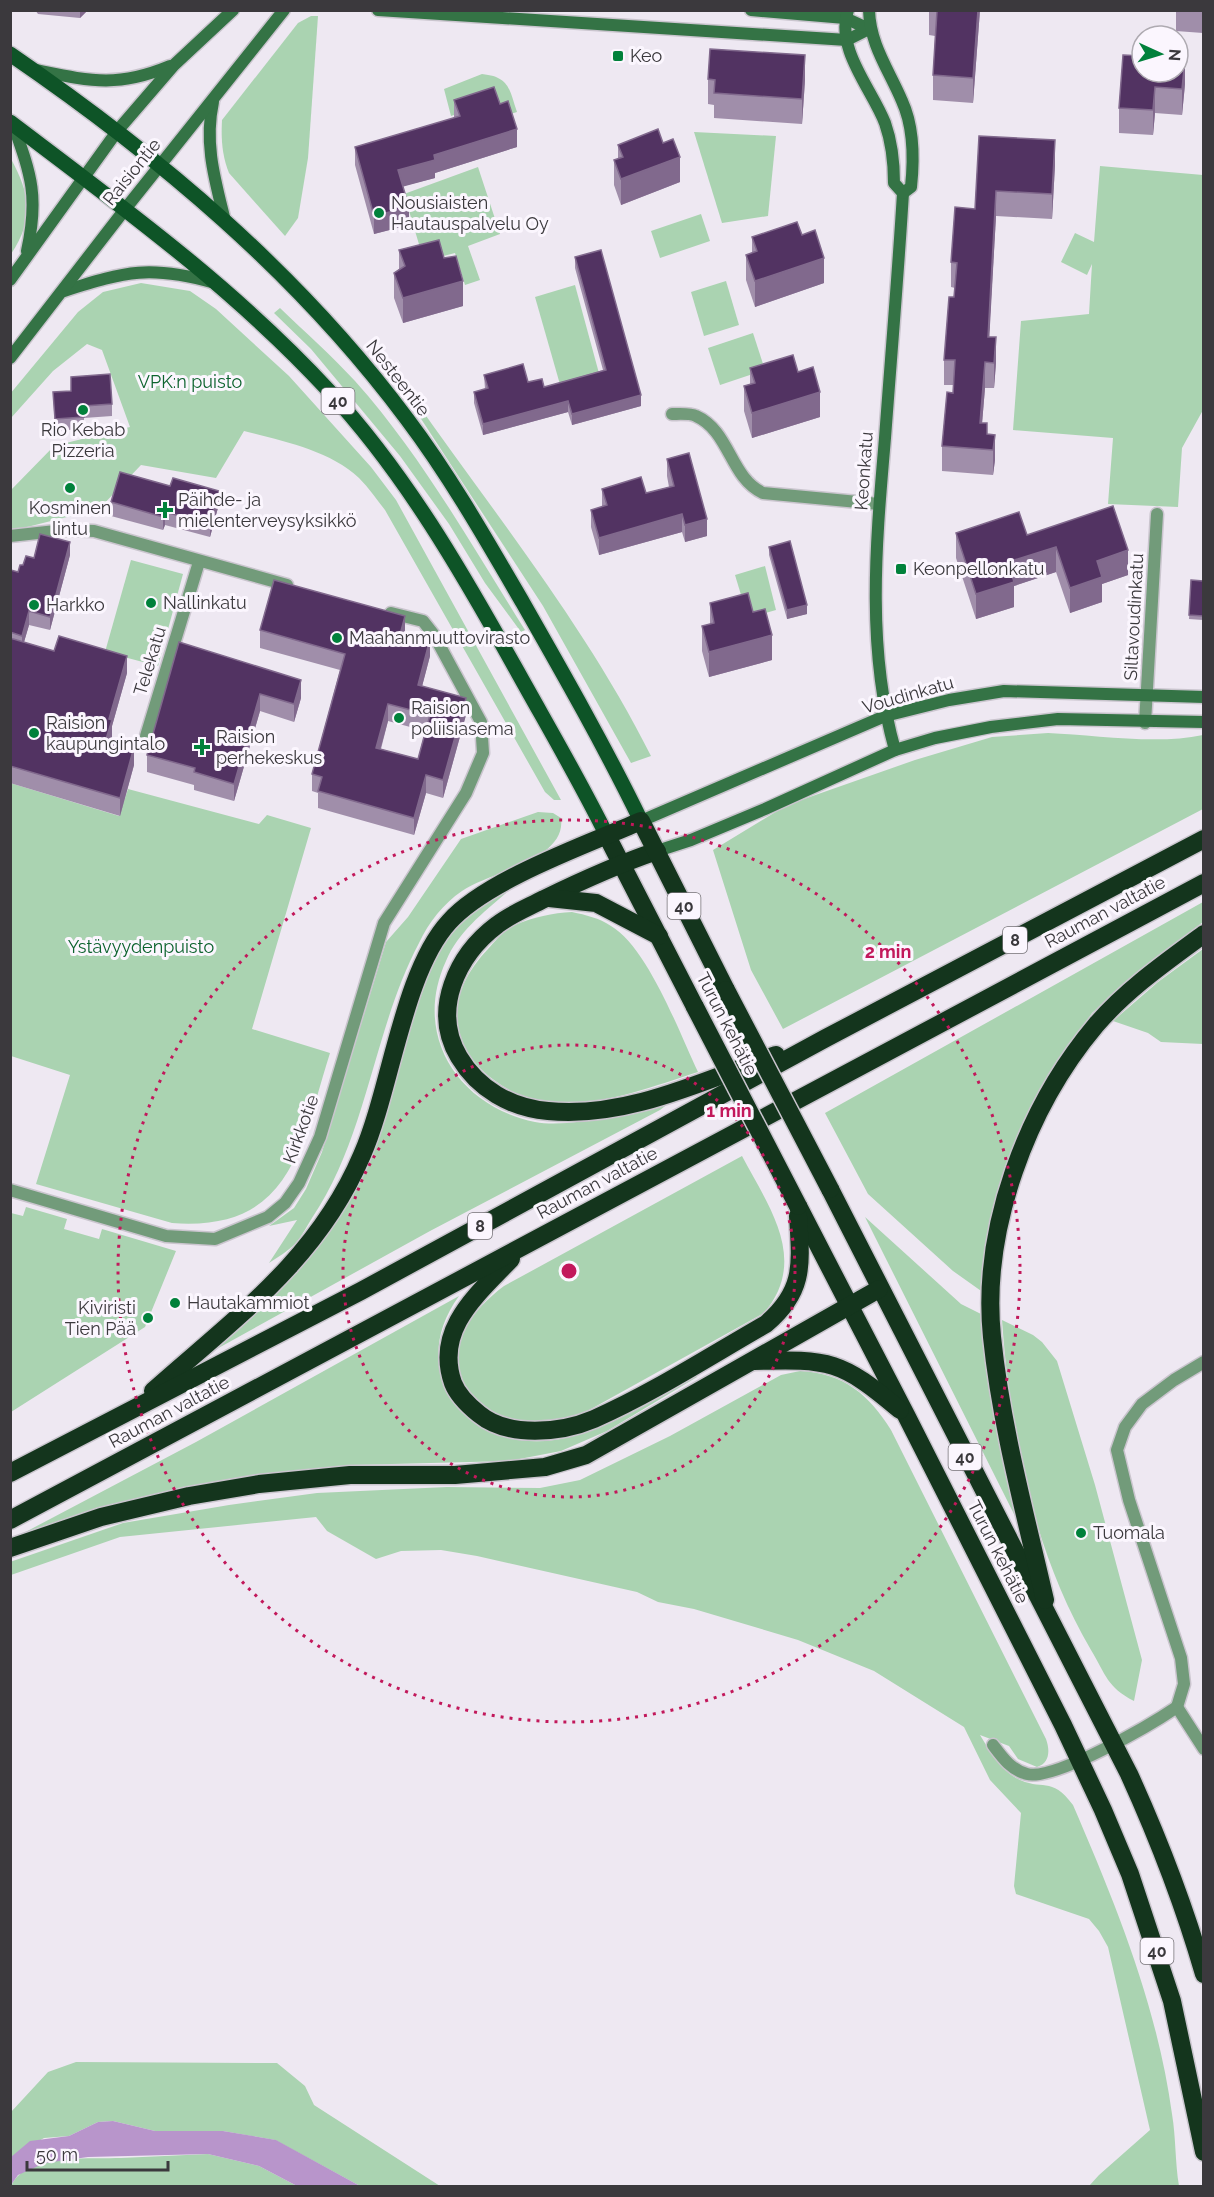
<svg xmlns="http://www.w3.org/2000/svg" width="1214" height="2197" font-family="Raleway,sans-serif">
<rect width="100%" height="100%" fill="#eee8f2"/>
<g fill="#aad3b1">
<path d="M311,16H318L308,158L298,218L285,236L229,173C222,156 221,139 222,120L298,23Z"/>
<path d="M482,74C510,77 509,89 517,112L501,117L496,100L451,116L444,89Z"/>
<polygon points="694,132 776,136 768,216 722,223"/>
<path d="M10,157C30,194 35,218 11,254Z"/>
<polygon points="1100,166 1203,175 1203,410 1182,448 1178,507 1108,504 1113,438 1013,430 1021,321 1089,314 1092,264 1087,275 1061,262 1075,233 1094,242"/>
<polygon points="478,167 500,234 468,246 480,280 465,285 455,253 424,261 404,194"/>
<polygon points="701,214 710,241 660,258 651,231"/>
<polygon points="726,281 739,325 704,336 691,292"/>
<path d="M141,283L190,291L216,309L289,376L371,467L396,500L561,800H554L545,792L385,510C377,500 369,488 359,478C329,450 282,441 244,431L216,478L141,465L99,509L11,531V490L54,446L130,427L102,350L87,344L53,371L11,418L10,394L78,312L103,292Z"/>
<polygon points="575,285 600,377 561,388 535,297"/>
<path d="M280,308C305,332 331,355 355,381C422,456 472,546 525,630L521,632L485,583L449,524L400,456L311,349L274,313Z"/>
<polygon points="753,333 765,370 720,385 708,348"/>
<path d="M399,385L412,396C494,513 587,628 651,756L631,763L543,606Z"/>
<polygon points="131,560 183,574 158,666 105,652"/>
<polygon points="765,566 776,610 748,618 735,575"/>
<path d="M1048,733C1095,735 1157,745 1203,735V809L783,1029L751,970L713,850L787,805L915,760L992,737Z"/>
<path d="M10,783L119,816L128,789L259,824L267,815L311,828L252,1029L330,1053C301,1144 293,1232 172,1223L36,1184L70,1075L11,1056Z"/>
<path d="M538,812L553,813L561,818C567,861 489,872 462,891C443,904 429,922 419,943C373,1030 368,1135 312,1218C307,1226 302,1236 295,1244C288,1251 278,1257 269,1263L297,1220L269,1226L294,1208L306,1189L322,1152L386,942L408,917L461,839Z"/>
<path d="M504,888L506,893C483,913 458,932 446,961C412,1035 458,1106 535,1122C573,1129 630,1110 669,1103L660,1110L430,1231L213,1351L272,1299L317,1247L344,1206L415,1003L447,929Z"/>
<polygon points="1203,902 1203,922 1140,971 1092,1013 1035,1100 1012,1155 984,1293 953,1271 868,1194 825,1113"/>
<path d="M572,912C586,915 599,918 611,926C648,948 679,1032 698,1072C651,1087 597,1108 548,1103C528,1100 510,1092 494,1080C443,1043 447,992 488,949C496,940 504,930 515,925C533,917 553,913 572,912Z"/>
<polygon points="1203,949 1203,1044 1161,1042 1148,1033 1113,1021 1158,982"/>
<path d="M742,1156C769,1207 809,1260 764,1313L573,1419C531,1429 474,1422 461,1375C456,1360 456,1344 464,1330C474,1312 488,1298 504,1286Z"/>
<polygon points="26,1207 67,1219 64,1229 99,1239 102,1229 176,1251 145,1327 11,1412 11,1213 23,1216"/>
<polygon points="865,1217 961,1304 981,1314 988,1382 1018,1522"/>
<path d="M459,1296C404,1371 467,1452 554,1440C604,1433 651,1399 695,1375L697,1377L607,1431L561,1451L509,1461L353,1465L201,1484L16,1537L196,1442Z"/>
<path d="M1002,1320L1033,1335L1042,1342L1057,1361L1095,1485L1142,1660L1134,1701C1107,1687 1106,1675 1091,1650C1033,1551 1010,1433 1002,1320Z"/>
<path d="M800,1371C844,1373 869,1395 891,1430L1046,1739C1050,1750 1050,1763 1037,1767L1018,1759L1009,1746L980,1735C989,1750 1000,1769 1016,1778C1042,1792 1051,1775 1073,1805C1116,1905 1157,2005 1172,2114C1176,2138 1175,2162 1179,2186H1089L1099,2175L1150,2130L1108,1947L1099,1931L1089,1919L1016,1894L1014,1886L1021,1813L990,1780L964,1727L874,1671L798,1640L694,1609L658,1602L637,1592L477,1556L441,1550L401,1551L376,1559L327,1531L316,1517L120,1537L11,1575L10,1562L123,1523L229,1505L317,1493L447,1487L540,1488L580,1480L670,1436L781,1375Z"/>
<polygon points="76,2062 277,2063 305,2086 314,2105 440,2186 360,2186 275,2140 223,2131 155,2131 113,2121 98,2122 69,2136 44,2138 11,2157 11,2112 48,2072"/>
<path d="M208,2154L259,2166L297,2186H11C25,2153 91,2159 121,2158C150,2157 179,2155 208,2154Z"/>
</g>
<polygon fill="#b895cb" points="113,2121 155,2131 223,2131 276,2140 360,2186 297,2186 259,2166 208,2154 88,2157 45,2163 18,2175 11,2185 11,2157 30,2141 69,2136 98,2122"/>
<g fill="none" stroke-linecap="round" stroke-linejoin="round">
<g stroke="#cac5ce" stroke-width="15">
<g id="street">
<path d="M672,414C679,414 690,413 696,416C730,431 730,478 763,493L879,504"/>
<polyline points="10,536 65,530 94,531 287,585"/>
<polyline points="1145,723 1157,514"/>
<polyline points="146,736 199,562"/>
<polyline points="10,1190 166,1236 215,1239 268,1217 285,1203 299,1183 320,1137 384,923 466,793 483,753 481,722 434,635 423,621 391,613"/>
<polyline points="1177,1707 1184,1684 1181,1658 1129,1500 1117,1450 1125,1427 1142,1404 1174,1380 1204,1362"/>
<polyline points="1177,1707 1204,1749"/>
<path d="M993,1745C1002,1757 1011,1770 1027,1774C1055,1781 1152,1724 1177,1707"/>
</g>
</g>
<g stroke="#cac5ce" stroke-width="15">
<g id="secondary">
<polyline points="378,10 847,40 869,29"/>
<polyline points="751,10 845,18 869,29"/>
<path d="M848,10C835,49 872,89 885,123C892,143 894,163 894,183L903,193C898,275 891,357 885,438C876,543 866,648 895,750"/>
<path d="M869,10C870,45 889,70 902,101C914,127 914,159 911,187L903,193"/>
<path d="M35,70C90,81 117,88 170,66"/>
<path d="M213,102C204,144 215,180 225,221"/>
<path d="M13,124C31,175 39,196 27,251"/>
<polyline points="10,280 118,130 174,65 233,10"/>
<path d="M64,291C127,271 150,265 215,283"/>
<polyline points="10,358 126,208 284,10"/>
<polyline points="641,821 885,716 949,700 1004,691 1204,697"/>
<polyline points="657,851 691,840 765,809 895,750 935,738 991,727 1058,719 1204,722"/>
</g>
</g>
<g stroke="#cac5ce" stroke-width="18">
<g id="primary">
<path d="M10,54C159,156 299,274 407,419C450,476 487,541 523,603C564,675 605,747 641,821"/>
<path d="M10,122C121,206 234,288 329,391C405,473 462,572 516,669C547,725 579,779 607,836"/>
</g>
</g>
<g stroke="#cac5ce" stroke-width="21">
<g id="highway">
<polyline points="607,836 695,1007"/>
<path d="M657,851C618,864 581,881 544,899C529,907 511,914 497,925C457,955 431,1010 459,1057C478,1089 511,1108 548,1111C626,1119 705,1080 776,1055"/>
<polyline points="549,898 596,903 659,936"/>
<path d="M830,1189L1129,1774C1159,1840 1184,1905 1204,1974"/>
<polyline points="798,1206 906,1415 1063,1725 1103,1810 1130,1874 1172,2001 1204,2152"/>
<path d="M511,1259C478,1294 434,1329 453,1383C458,1396 469,1406 479,1414C508,1438 561,1433 594,1419C653,1393 710,1356 766,1324C805,1291 801,1264 798,1216"/>
<path d="M754,1361C830,1359 841,1360 900,1410"/>
<path d="M153,1391C235,1318 318,1259 362,1155C391,1089 403,972 449,922C486,880 588,844 641,821L726,990"/>
<polyline points="10,1473 361,1291 826,1038 1204,839"/>
<polyline points="10,1520 1204,883"/>
<polyline points="10,1548 101,1517 189,1496 259,1484 350,1475 455,1475 545,1467 586,1455 879,1289"/>
<path d="M1045,1600C1025,1513 1001,1425 992,1337C981,1229 1027,1107 1096,1025C1127,989 1166,962 1204,934"/>
</g>
</g>
<use href="#street" stroke="#729b7a" stroke-width="12"/>
<use href="#secondary" stroke="#347345" stroke-width="12"/>
<use href="#primary" stroke="#0e5427" stroke-width="15"/>
<use href="#highway" stroke="#14351d" stroke-width="18"/>
<g stroke="#cac5ce" stroke-width="21" stroke-linecap="butt">
<g id="highway-bridge">
<polyline points="726,990 830,1189"/>
<polyline points="695,1007 798,1206"/>
</g>
</g>
<use href="#highway-bridge" stroke="#14351d" stroke-width="18"/>
</g>
<g fill="#a08eaa" fill-rule="evenodd">
<polygon points="35,10 88,10 80,18 38,14"/>
<polygon points="929,10 980,10 973,103 933,100 933,75 935,36 929,35"/>
<polygon points="1176,10 1203,10 1203,33 1176,31"/>
<polygon points="1123,55 1185,84 1182,115 1155,113 1153,135 1119,133 1119,108"/>
<polygon points="708,79 805,80 802,124 714,118 714,105 708,104"/>
<polygon points="454,100 500,104 517,147 435,173 435,178 403,186 409,225 374,234 355,165 355,147 454,118"/>
<polygon points="979,136 1055,165 1052,219 996,216 989,337 996,363 994,388 985,388 982,423 987,434 995,435 995,460 993,475 942,471 942,446 953,393 954,385 944,385 944,360 955,288 951,287 951,262 975,209"/>
<polygon points="618,145 680,182 621,205 614,185 614,160 618,159"/>
<polygon points="802,235 824,283 755,307 746,280 746,255 752,253 752,237"/>
<polygon points="399,250 444,258 463,306 403,323 394,298 394,273 399,269"/>
<polygon points="575,257 641,406 572,425 568,412 483,435 474,403 474,392 485,389 484,375 528,382 544,387 603,370 575,268"/>
<polygon points="750,368 798,372 820,417 752,438 744,411 744,386 750,384"/>
<polygon points="71,377 112,404 112,416 84,418 84,429 55,431 53,392 71,391"/>
<polygon points="667,459 707,536 685,542 682,532 599,555 591,527 591,510 602,507 602,489 646,493 669,487 667,476"/>
<polygon points="170,486 219,504 210,537 165,525 163,530 111,516 111,502"/>
<polygon points="956,533 1027,535 1128,575 1102,584 1102,602 1070,613 1056,572 1014,586 1014,607 976,619 956,558"/>
<polygon points="769,547 807,614 787,619 769,555"/>
<polygon points="70,555 50,630 29,625 24,642 127,673 112,726 112,737 111,741 134,765 120,816 10,783 10,571 18,572 23,565 34,558"/>
<polygon points="1191,580 1203,581 1203,620 1189,619"/>
<polygon points="710,603 753,612 772,660 709,677 702,651 702,626 710,624"/>
<path d="M260,630L405,632L430,656L422,686L466,715L443,798L426,793L414,835L318,808V793L312,791V774L340,670L260,648ZM388,721L425,731L418,759L381,749Z"/>
<polygon points="179,642 301,698 294,722 260,711 234,801 194,790 194,785 147,772 147,755"/>
</g>
<g fill="#81698d">
<polygon points="80,10 88,10 80,18"/>
<polygon points="978,10 980,10 973,103 973,78"/>
<polygon points="805,55 805,80 802,124 802,99"/>
<polygon points="1185,59 1185,84 1182,115 1182,89"/>
<polygon points="1155,87 1155,113 1153,135 1153,110"/>
<polygon points="517,129 517,147 435,173 435,178 398,188 398,170 434,155"/>
<polygon points="1055,140 1055,165 1052,219 1052,194"/>
<polygon points="680,157 680,182 621,205 621,179"/>
<polygon points="996,191 996,216 988,362 988,337"/>
<polygon points="409,207 409,225 374,234 374,216"/>
<polygon points="824,258 824,283 755,307 755,281"/>
<polygon points="463,281 463,306 403,323 403,298"/>
<polygon points="996,337 996,363 994,388 994,363"/>
<polygon points="985,362 985,388 980,448 980,423"/>
<polygon points="820,392 820,417 752,438 752,413"/>
<polygon points="641,395 641,406 572,425 572,414"/>
<polygon points="568,401 568,412 483,435 483,424"/>
<polygon points="995,435 995,460 993,475 993,450"/>
<polygon points="219,491 219,504 210,537 210,524"/>
<polygon points="165,512 165,525 163,530 163,517"/>
<polygon points="682,514 682,532 599,555 599,538"/>
<polygon points="707,519 707,536 685,542 685,525"/>
<polygon points="70,542 70,555 50,630 50,617"/>
<polygon points="1056,547 1056,572 1014,586 1014,607 976,619 976,594 1008,562"/>
<polygon points="1128,550 1128,575 1102,584 1102,602 1070,613 1070,588 1097,561"/>
<polygon points="807,605 807,614 787,619 787,610"/>
<polygon points="29,611 29,625 22,649 22,636"/>
<polygon points="405,616 405,634 401,631"/>
<polygon points="772,635 772,660 709,677 709,652"/>
<polygon points="430,639 430,656 418,702 418,685"/>
<polygon points="127,656 127,673 112,726 112,737 106,757 106,739 109,719"/>
<polygon points="301,680 301,698 294,722 294,704"/>
<polygon points="260,694 260,711 234,801 234,784"/>
<polygon points="466,698 466,715 443,798 443,780"/>
<polygon points="388,704 388,721 376,765 376,748"/>
<polygon points="134,747 134,765 120,816 120,798"/>
<polygon points="426,775 426,793 414,835 414,818"/>
</g>
<g fill="#523362" stroke="#81698d" stroke-width="1.5" fill-rule="evenodd">
<polygon points="936,10 978,10 973,78 933,75 937,11"/>
<polygon points="710,49 805,55 802,99 714,93 715,80 708,79"/>
<polygon points="1123,55 1142,56 1142,72 1178,72 1178,59 1185,59 1182,89 1155,87 1153,110 1119,108"/>
<polygon points="494,87 500,104 508,101 517,129 434,155 435,160 398,170 409,207 374,216 355,147 460,116 454,100"/>
<polygon points="658,129 663,143 673,139 680,157 621,179 614,160 623,157 618,145"/>
<polygon points="979,136 1055,140 1052,194 996,191 988,337 996,337 994,363 985,362 980,423 987,423 987,434 995,435 993,450 942,446 947,392 953,393 955,360 944,360 949,297 954,297 957,263 951,262 955,207 975,209"/>
<polygon points="797,222 802,235 815,230 824,258 755,281 746,255 757,251 752,237"/>
<polygon points="439,240 444,258 456,256 463,281 403,298 394,273 405,266 399,250"/>
<polygon points="601,250 641,395 572,414 568,401 483,424 474,392 488,388 484,375 523,364 528,382 542,379 544,387 606,370 575,257"/>
<polygon points="793,355 798,372 813,367 820,392 752,413 744,386 755,383 750,368"/>
<polygon points="110,374 112,404 84,406 84,417 55,419 53,392 71,391 71,377"/>
<polygon points="689,453 707,519 685,525 682,514 599,538 591,510 607,505 602,489 641,477 646,493 674,486 667,459"/>
<polygon points="120,472 170,486 173,478 219,491 210,524 165,512 163,517 111,502"/>
<polygon points="1113,506 1128,550 1097,561 1102,577 1070,588 1056,547 1008,562 1014,582 976,594 956,533 1019,512 1027,535"/>
<polygon points="40,534 70,542 50,617 29,611 22,636 10,632 10,571 11,570 18,572 20,565 23,565 26,556 34,558"/>
<polygon points="790,541 807,605 787,610 769,547"/>
<path d="M274,580L405,616L401,631L430,639L418,685L466,698L443,780L426,775L414,818L318,791L322,777L312,774L345,654L260,630ZM388,704L430,715L418,759L376,748Z"/>
<polygon points="1191,580 1203,581 1203,616 1189,615"/>
<polygon points="748,593 753,612 765,609 772,635 709,652 702,626 714,623 710,603"/>
<polygon points="59,636 127,656 109,719 112,720 106,739 134,747 120,798 10,766 10,638 54,651"/>
<polygon points="179,642 301,680 294,704 260,694 234,784 194,772 195,768 147,755"/>
</g>
<g fill="none" stroke="#c2185b" stroke-width="3" stroke-dasharray="3 6">
<circle cx="569" cy="1271" r="226"/>
<circle cx="569" cy="1271" r="451"/>
</g>
<g fill="#01813b" stroke="#fbf6fe" stroke-width="2">
<rect x="612" y="50" width="12" height="12" rx="3"/>
<circle cx="379" cy="213" r="6"/>
<circle cx="83" cy="410" r="6"/>
<circle cx="70" cy="488" r="6"/>
<path d="M162 501h6v6h6v6h-6v6h-6v-6h-6v-6h6z"/>
<rect x="895" y="563" width="12" height="12" rx="3"/>
<circle cx="151" cy="603" r="6"/>
<circle cx="34" cy="605" r="6"/>
<circle cx="337" cy="638" r="6"/>
<circle cx="399" cy="718" r="6"/>
<circle cx="34" cy="733" r="6"/>
<path d="M199 738h6v6h6v6h-6v6h-6v-6h-6v-6h6z"/>
<circle cx="175" cy="1303" r="6"/>
<circle cx="148" cy="1318" r="6"/>
<circle cx="1081" cy="1533" r="6"/>
</g>
<g text-anchor="middle" stroke-width="6" stroke-linejoin="round" paint-order="stroke">
<g fill="#fbf6fe" stroke="#757277" stroke-width="1.5">
<rect x="321.5" y="388" width="33" height="26" rx="4.5"/>
<rect x="667.5" y="893" width="33" height="26" rx="4.5"/>
<rect x="1003" y="927" width="24" height="26" rx="4.5"/>
<rect x="468" y="1213" width="24" height="26" rx="4.5"/>
<rect x="948.5" y="1444" width="33" height="26" rx="4.5"/>
<rect x="1140.5" y="1938" width="33" height="26" rx="4.5"/>
</g>
<g font-size="16" font-weight="bold" fill="#3b393d">
<text x="338" y="407">40</text>
<text x="684" y="912">40</text>
<text x="1015" y="946">8</text>
<text x="480" y="1232">8</text>
<text x="965" y="1463">40</text>
<text x="1157" y="1957">40</text>
</g>
<g font-size="18" fill="#3b393d" stroke="#fbf6fe" text-anchor="start">
<text x="630" y="62">Keo</text>
<text x="391" y="209">Nousiaisten<tspan x="391" dy="21">Hautauspalvelu Oy</tspan></text>
<text x="83" y="436" text-anchor="middle">Rio Kebab<tspan x="83" dy="21">Pizzeria</tspan></text>
<text x="178" y="506">Päihde- ja<tspan x="178" dy="21">mielenterveysyksikkö</tspan></text>
<text x="70" y="514" text-anchor="middle">Kosminen<tspan x="70" dy="21">lintu</tspan></text>
<text x="913" y="575">Keonpellonkatu</text>
<text x="163" y="609">Nallinkatu</text>
<text x="46" y="611">Harkko</text>
<text x="349" y="644">Maahanmuuttovirasto</text>
<text x="411" y="714">Raision<tspan x="411" dy="21">poliisiasema</tspan></text>
<text x="46" y="729">Raision<tspan x="46" dy="21">kaupungintalo</tspan></text>
<text x="216" y="743">Raision<tspan x="216" dy="21">perhekeskus</tspan></text>
<text x="187" y="1309">Hautakammiot</text>
<text x="136" y="1314" text-anchor="end">Kiviristi<tspan x="136" dy="21">Tien Pää</tspan></text>
<text x="1093" y="1539">Tuomala</text>
</g>
<g font-size="18" fill="#3b393d" stroke="#fbf6fe">
<text transform="translate(132 172) rotate(-51)" y="6">Raisiontie</text>
<text transform="translate(398 378) rotate(52)" y="6">Nesteentie</text>
<text transform="translate(864 471) rotate(-86)" y="6">Keonkatu</text>
<text transform="translate(1134 617) rotate(-87)" y="6">Siltavoudinkatu</text>
<text transform="translate(150 661) rotate(-73)" y="6">Telekatu</text>
<text transform="translate(908 695) rotate(-16)" y="6">Voudinkatu</text>
<text transform="translate(1105 912) rotate(-28)" y="6">Rauman valtatie</text>
<text transform="translate(727 1024) rotate(63)" y="6">Turun kehätie</text>
<text transform="translate(301 1129) rotate(-70)" y="6">Kirkkotie</text>
<text transform="translate(597 1183) rotate(-28)" y="6">Rauman valtatie</text>
<text transform="translate(169 1412) rotate(-28)" y="6">Rauman valtatie</text>
<text transform="translate(998 1552) rotate(63)" y="6">Turun kehätie</text>
</g>
<g font-size="18" fill="#0c632e" stroke="#fbf6fe">
<text x="190" y="388">VPK:n puisto</text>
<text x="141" y="953">Ystävyydenpuisto</text>
</g>
</g>
<circle cx="569" cy="1271" r="9" fill="#c2185b" stroke="#fbf6fe" stroke-width="3"/>
<g font-size="18" text-anchor="middle" font-weight="bold" fill="#c2185b" stroke="#fbf6fe" stroke-width="6" stroke-linejoin="round" paint-order="stroke">
<text x="888" y="958">2 min</text>
<text x="729" y="1117">1 min</text>
</g>
<rect width="1214" height="2197" fill="none" stroke="#3b393d" stroke-width="24"/>
<g transform="translate(1160 54) rotate(94)"><circle r="28" fill="#fbf6fe" stroke="#aeaab1" stroke-width="1.5"/>
<path d="M0-4.5L10 22L0 15L-10 22Z" fill="#01813b"/>
<text y="-9" font-size="16" font-weight="bold" text-anchor="middle" fill="#3b393d">N</text>
</g>
<path d="M27 2161v9h141v-9" fill="none" stroke="#3b393d" stroke-width="3"/>
<text x="36" y="2161" font-size="18" fill="#3b393d" stroke="#fbf6fe" stroke-width="4.5" paint-order="stroke">50 m</text>
</svg>
